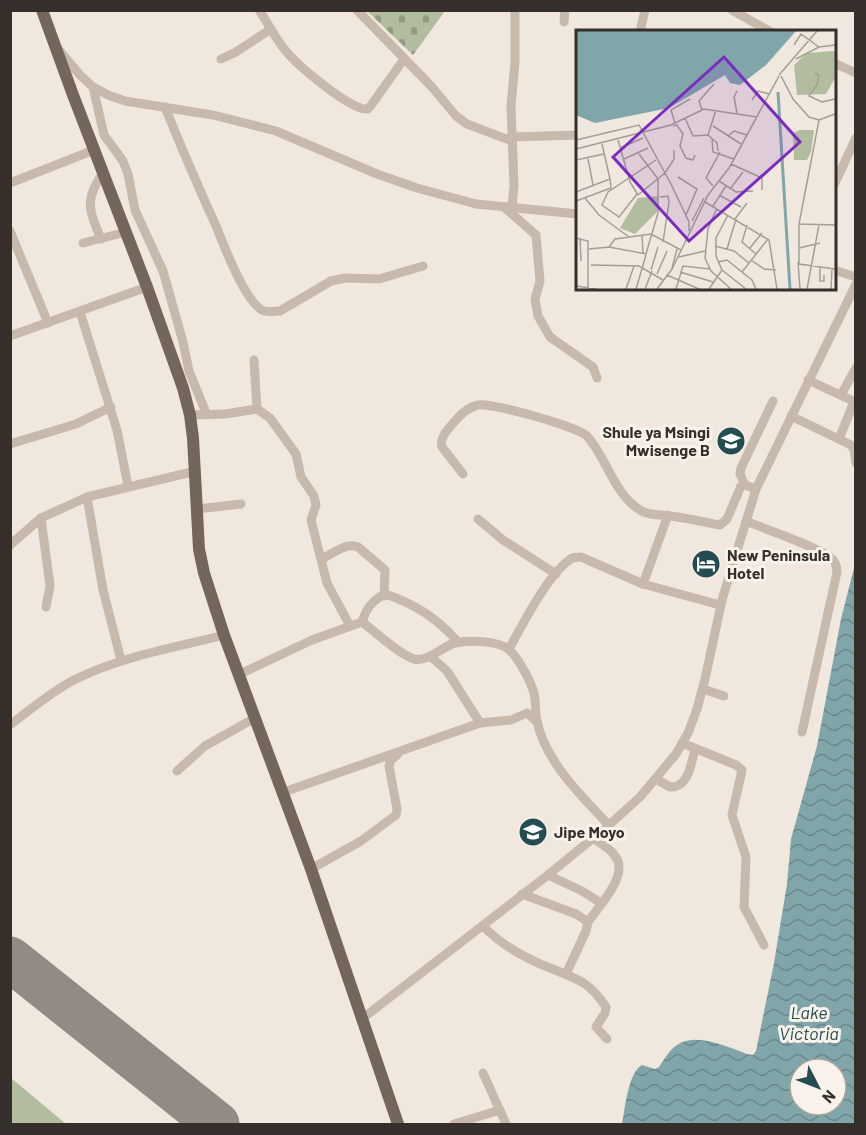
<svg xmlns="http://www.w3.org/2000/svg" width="866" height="1135" font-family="Barlow,sans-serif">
<defs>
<pattern id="cemetery-stones" width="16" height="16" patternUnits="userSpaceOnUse" patternTransform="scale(1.5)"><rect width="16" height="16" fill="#b2bda0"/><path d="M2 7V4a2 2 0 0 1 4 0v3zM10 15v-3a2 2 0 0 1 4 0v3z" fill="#929a83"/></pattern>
<pattern id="water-waves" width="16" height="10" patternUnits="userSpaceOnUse" patternTransform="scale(1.5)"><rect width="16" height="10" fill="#80a6aa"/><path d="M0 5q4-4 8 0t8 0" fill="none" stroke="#6a888b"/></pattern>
</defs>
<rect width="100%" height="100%" fill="#f0e8de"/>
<polygon fill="url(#cemetery-stones)" points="367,11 445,11 413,55"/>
<polygon fill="#b2bda0" points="10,1078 11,1078 66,1124 11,1124"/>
<path fill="url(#water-waves)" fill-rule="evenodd" d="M855,564V1124H622C625,1110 628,1072 642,1065L655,1069L659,1067C664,1060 669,1050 677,1045C697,1032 727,1047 747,1054L753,1055L756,1051L774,963L787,884L791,839L817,746L841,619ZM800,1069H836V1105H800Z"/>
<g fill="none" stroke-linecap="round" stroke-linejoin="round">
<polyline stroke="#928b84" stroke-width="18" points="215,1123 216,1124"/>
<polyline stroke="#928b84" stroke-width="45" points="10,959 217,1124"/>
<g stroke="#c7b9ab" stroke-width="9">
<path d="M259,10C268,23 275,38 285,50C296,64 352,112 368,109L372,104L404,59"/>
<polyline points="357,10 432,87 456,116 467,124 512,141"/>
<polyline points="732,10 771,32"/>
<polyline points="564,22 565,10"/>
<polyline points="640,32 645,10"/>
<polyline points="58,49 80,75 93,87 108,95 125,101 213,115 276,131 377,174 417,188 476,204 578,214"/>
<polyline points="221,59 236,52 271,29"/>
<polyline points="834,63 856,73"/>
<polyline points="93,87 104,135 123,161 128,174 135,210 163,271 183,342 189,371 207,415"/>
<path d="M165,107C181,147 198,186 216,226C224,245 244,300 262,310C267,313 274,311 280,311L331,281L345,278L379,279L423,266"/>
<polyline points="512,137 578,135"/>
<polyline points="10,183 94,150"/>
<polyline points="834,185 856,138"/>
<polyline points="512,206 514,186 511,106 515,62 515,10"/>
<polyline points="504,207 536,235 540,281 535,299 538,316 550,337 593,367 597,378"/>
<polyline points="10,231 48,323"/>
<path d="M101,239C89,210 84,200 103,173"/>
<polyline points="83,243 126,232"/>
<polyline points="834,270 856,277"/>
<polyline points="80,312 117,430 128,486"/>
<polyline points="10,336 147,287"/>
<polyline points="254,360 257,409"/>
<polyline points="808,380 853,401 853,404 839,439"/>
<polyline points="841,395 856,368"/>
<polyline points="190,415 225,414 257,409 270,418 296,454 301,477 314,496 316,505 311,520 327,583 350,626"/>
<polyline points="791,416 851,445 854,450 856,463"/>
<polyline points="10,444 76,424 111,407"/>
<path d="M463,474L442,447C439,437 449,428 456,420C461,414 469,407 478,405C490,402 579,427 587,436C607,458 613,493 640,510C649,516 660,514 671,516C687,518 704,522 720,525L727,519L741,486L745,485L756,489"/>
<polyline points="745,485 740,474 741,468 773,401"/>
<polyline points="87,497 103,590 121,660"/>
<polyline points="197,509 241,504"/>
<polyline points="41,518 50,586 46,607"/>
<polyline points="478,519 503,540 556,574"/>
<path d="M746,521C764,529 822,548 832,559C836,563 837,567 837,572L802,732"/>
<polyline points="10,545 41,518 87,497 196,471"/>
<path d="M322,559C332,554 346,542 358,547L385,570L384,596"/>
<polyline points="643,584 668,515"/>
<path d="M362,622C376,632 398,654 414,659C427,662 440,649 452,644C464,639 493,641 505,647C516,652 531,682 534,693C536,702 535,712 537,721C545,761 582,797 609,825"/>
<path d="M509,649C523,624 546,578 568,561C572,557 576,557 581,557L643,584L720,605"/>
<polyline points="430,656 447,671 480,723"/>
<path d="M240,674L312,640L362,622C367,607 372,601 385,594C415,604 437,618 458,642"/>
<polyline points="703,689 724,696"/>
<path d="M10,725C31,709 51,692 74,680C122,656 174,648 224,635"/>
<polyline points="682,743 736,765 742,770 732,815 746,857 744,907 764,945"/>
<polyline points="177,771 205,746 255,718"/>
<path d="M656,779L670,787C689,788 691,763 695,749"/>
<polyline points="284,792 480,723 511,720 527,713 537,722"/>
<polyline points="311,869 361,841 396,815 397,809 389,766 391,760 398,754"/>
<polyline points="548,875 582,891 601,903"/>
<polyline points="522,894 576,914 588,922 586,931 566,974"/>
<path d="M588,922C599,906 630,874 615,856C610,848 600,843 593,838"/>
<path d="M483,926C501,945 525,958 550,968C577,979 589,981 606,1007L605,1013L596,1027L607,1039"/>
<polyline points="363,1018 548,875 609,825 640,797 676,754 688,733 697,709 705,679 722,600 756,489 856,284"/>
<polyline points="483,1073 506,1124"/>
<polyline points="454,1124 500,1110"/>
</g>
<polyline stroke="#75665c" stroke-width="12" points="42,10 73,95 147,287 183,388 190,415 193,438 199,549 204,573 224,635 311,869 398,1124"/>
</g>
<defs>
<g id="school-disc" transform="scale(1.5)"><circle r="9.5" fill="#244d52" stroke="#f8f2ea"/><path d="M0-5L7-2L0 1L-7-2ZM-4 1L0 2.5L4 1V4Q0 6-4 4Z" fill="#fff"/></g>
<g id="hotel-disc" transform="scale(1.5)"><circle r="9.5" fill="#244d52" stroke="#f8f2ea"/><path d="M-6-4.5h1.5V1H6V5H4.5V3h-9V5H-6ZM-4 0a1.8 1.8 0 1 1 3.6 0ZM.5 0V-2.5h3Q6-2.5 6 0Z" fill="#fff"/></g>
</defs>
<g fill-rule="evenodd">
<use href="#school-disc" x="731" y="441"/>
<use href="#hotel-disc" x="706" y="564"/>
<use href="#school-disc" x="533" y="832"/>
</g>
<g text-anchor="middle" stroke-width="6" stroke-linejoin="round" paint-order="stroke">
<g font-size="16" font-weight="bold" fill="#352e2a" stroke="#f8f2ea" text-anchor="start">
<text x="710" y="438" text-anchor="end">Shule ya Msingi<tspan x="710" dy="18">Mwisenge B</tspan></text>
<text x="727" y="561">New Peninsula<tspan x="727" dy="18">Hotel</tspan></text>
<text x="554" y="838">Jipe Moyo</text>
</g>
<g font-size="18" font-style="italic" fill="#244d52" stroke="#f8f2ea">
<text x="809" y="1019">Lake<tspan x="809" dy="21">Victoria</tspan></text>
</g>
</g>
<g transform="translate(576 30)">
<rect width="260" height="260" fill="#f0e8de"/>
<path d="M259,21V48L250,64L221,65L218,35L231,23Z" fill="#b2bda0"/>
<path d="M82,166L81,182L59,204L44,198L62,168Z" fill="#b2bda0"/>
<path d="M224,100H238L235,122L231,130H218L217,103Z" fill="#b2bda0"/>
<path d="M0,1H220L190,35L164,55L154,53L149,45L93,78L19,93L0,85Z" fill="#80a6aa"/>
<path fill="none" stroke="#80a6aa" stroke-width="3" d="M202,62L214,259"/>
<path fill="none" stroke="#a59e96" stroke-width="1.5" d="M218,15L225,4L243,17L259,15M220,29L243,17M239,43L243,45L241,55L233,66L246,72L259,69M203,45L241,1M205,46L217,69L233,87L243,90L259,84M176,70L182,61L193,64M126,80L123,71L138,54M140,80L132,105L141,113L142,121M161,83L158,67L161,61M109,88L117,106L132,105M243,90L223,194L259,195M99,93L95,80L114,69M97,96L101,95L107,104L104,116L110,128L117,130L119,125M137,96L165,114M152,106L158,101L171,105M0,110L63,95L95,154L113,192V201M42,110L54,152L62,165M136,110L137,122L158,129M44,118L67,108M0,119L95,95L128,79L181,87M63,124L82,149M12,129L17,155M48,129L72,118M0,130L28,124M155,134L186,148V160M89,143L98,129V120M102,147L121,159L110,185M143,151L160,162L177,161M137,156L130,148L144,122M154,159L167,142M0,162L34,149L26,114M61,164L43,187L26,175L32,162L80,130M62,165L89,143M143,165L165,177M84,167L92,166L93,172L87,212M9,168L23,185L53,207M0,171L35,158L34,149M129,172L193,210L201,259M137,176L150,156M141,178L132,199L129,228L135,241L155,259M152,185L140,208V226L146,240L170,259M159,189L171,173M116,191L128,168M223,194V234L259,239M171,195L166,212L180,224M66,205L67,223M0,208L12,211V258M4,208L5,231M139,216L158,221L173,233M33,217L39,209L75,204L105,220M223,218L244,213M13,219L33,217L70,224L82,183V149M151,219L160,189M173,219L186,203M103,227L129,221M175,230L188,239L200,240M142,232L151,230L176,250L180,259M222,232L224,259M15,235L63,236L87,250M96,238L101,219M244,238V251H248V245M75,240L82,217M104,242L137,252M166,242L192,209M81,244L91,221M91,245L123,259M0,256L20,259M50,259L58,236M60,259L70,225M69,259L76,241M81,259L96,239L132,165L153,138L203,46M100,259L107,236L134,239M133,259L146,240M231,259L243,195M255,259L256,239"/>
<path fill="#7b2cbf" fill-opacity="0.15" stroke="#7b2cbf" stroke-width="3" d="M148,27L224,112L113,211L37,127Z"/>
<rect width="260" height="260" fill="none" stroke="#352e2a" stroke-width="3"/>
</g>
<rect width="866" height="1135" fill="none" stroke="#352e2a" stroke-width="24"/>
<g transform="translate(818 1087) rotate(132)"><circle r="28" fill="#f8f2ea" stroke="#aaa49d" stroke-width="1.5"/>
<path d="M0-4.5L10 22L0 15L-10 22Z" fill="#244d52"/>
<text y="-9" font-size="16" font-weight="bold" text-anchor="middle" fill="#352e2a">N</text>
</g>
</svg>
